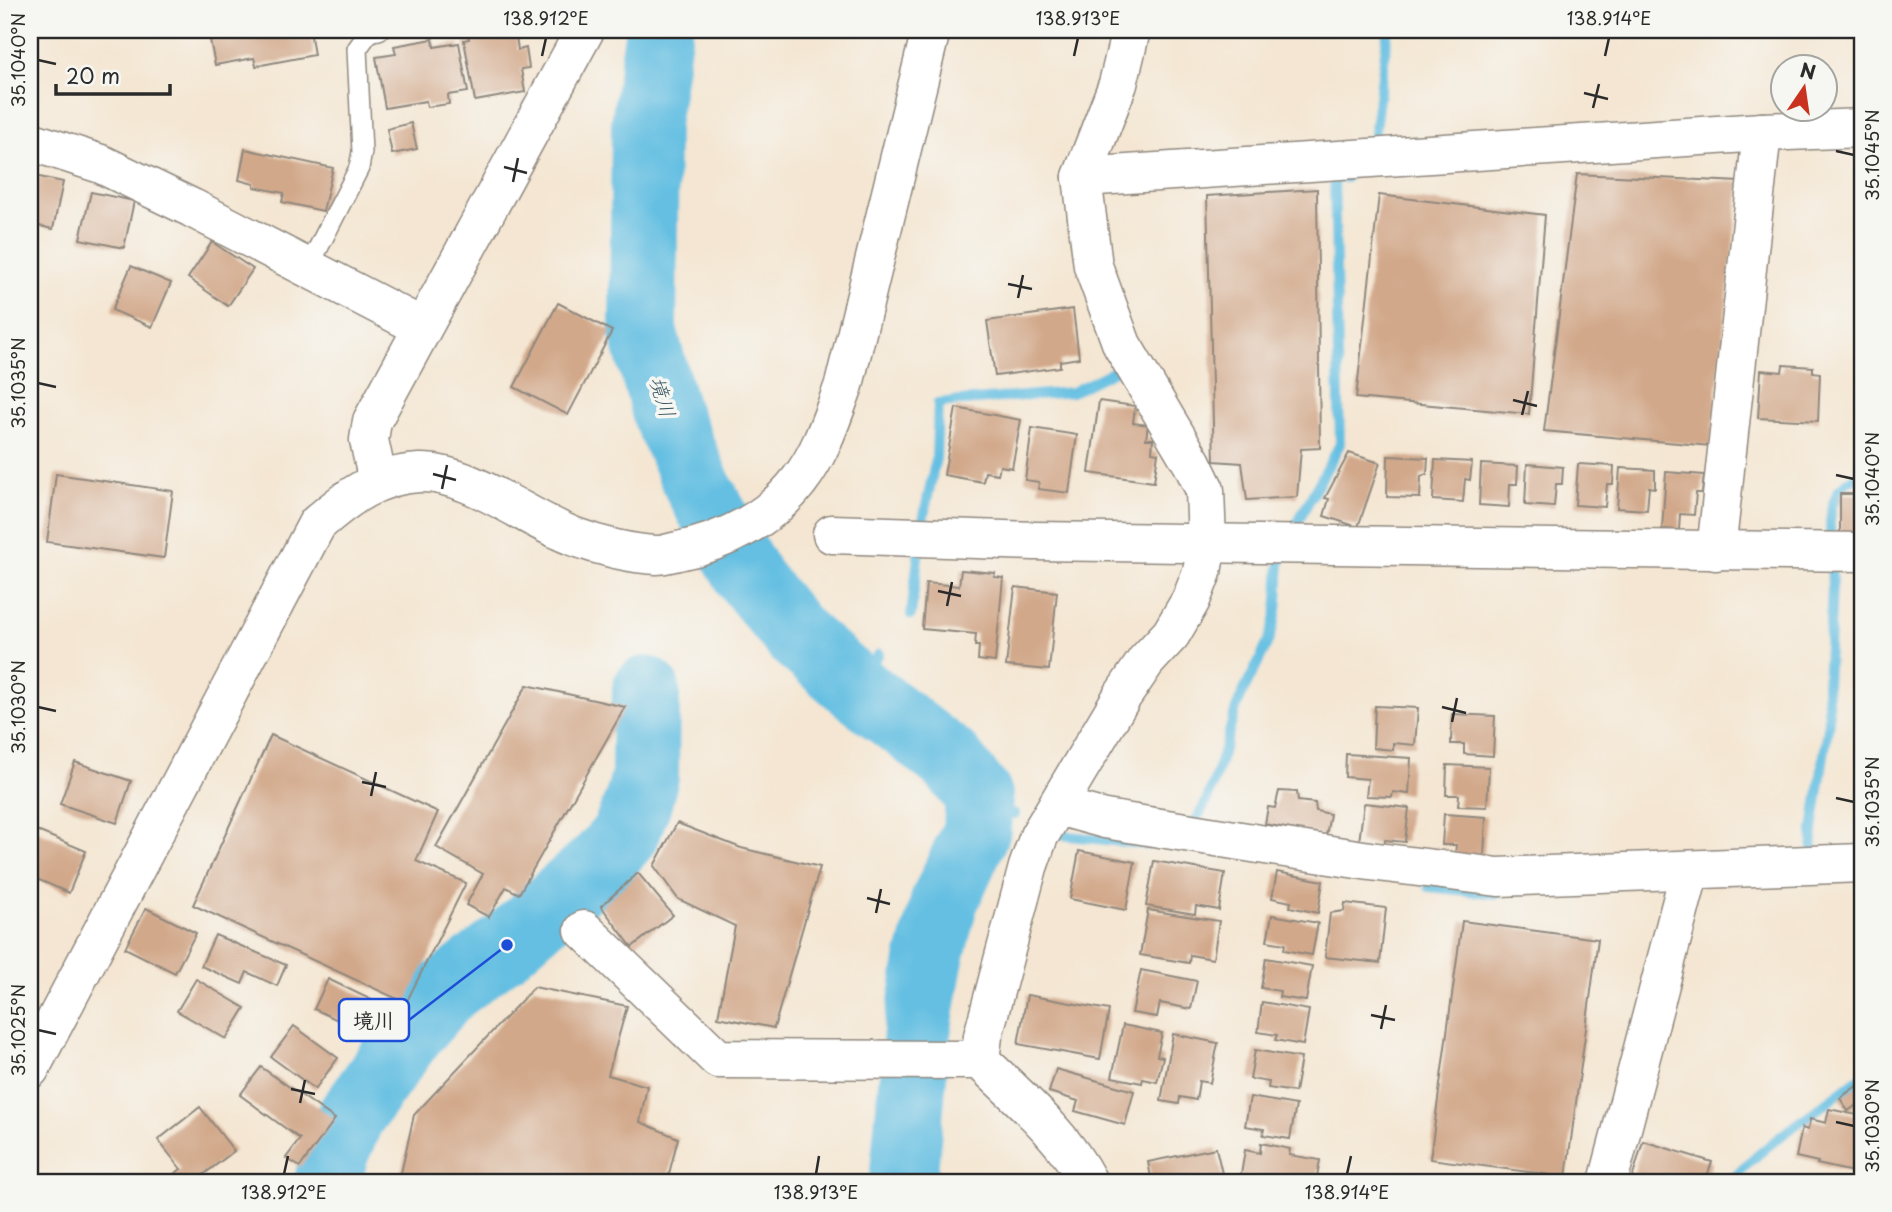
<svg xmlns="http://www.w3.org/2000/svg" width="1892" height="1212" font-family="'Playpen Sans','Klee One',sans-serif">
<rect width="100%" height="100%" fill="#f6f6f2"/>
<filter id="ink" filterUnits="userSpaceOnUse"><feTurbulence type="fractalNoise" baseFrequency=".0143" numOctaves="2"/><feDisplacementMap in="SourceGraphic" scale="14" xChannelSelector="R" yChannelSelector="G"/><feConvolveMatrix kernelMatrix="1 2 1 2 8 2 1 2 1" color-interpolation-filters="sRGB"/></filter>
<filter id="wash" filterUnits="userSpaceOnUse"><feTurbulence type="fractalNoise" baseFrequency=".00686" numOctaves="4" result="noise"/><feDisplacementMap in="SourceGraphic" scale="28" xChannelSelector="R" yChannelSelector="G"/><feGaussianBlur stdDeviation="1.57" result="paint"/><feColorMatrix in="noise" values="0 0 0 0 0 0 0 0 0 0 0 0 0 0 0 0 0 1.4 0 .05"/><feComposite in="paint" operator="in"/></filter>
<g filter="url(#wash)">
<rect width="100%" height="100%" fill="#f4e6d2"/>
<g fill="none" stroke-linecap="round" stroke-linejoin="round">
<g stroke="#65bfe2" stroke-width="10">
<polyline points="1372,152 1388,30"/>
<polyline points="1290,536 1340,444 1334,178 1346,178"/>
<polyline points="911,615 922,525 936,458 938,403 1072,392 1116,370"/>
<polyline points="853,685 879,654"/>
<polyline points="978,811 1015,814"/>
<path d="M1192,825C1212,803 1226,739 1236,709C1248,677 1270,648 1276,615C1281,593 1276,571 1283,550"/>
<polyline points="1061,835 1149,845"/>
<polyline points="1812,858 1813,830 1829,721 1827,685 1832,588 1830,522 1832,506 1838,491 1847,482 1862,474"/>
<polyline points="1429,887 1497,894"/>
<path d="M1730,1182C1768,1140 1818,1111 1862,1076"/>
</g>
<g stroke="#65bfe2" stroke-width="68">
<polyline points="659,30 645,124 643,331 666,414 699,489 749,578 795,635 853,685 950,760 979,796 977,829 944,902 929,962 917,1032 903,1182"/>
<polyline points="328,1182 334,1155 351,1116 412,1031 448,990 507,945 603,860 624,836 638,802 645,776 646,690"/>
</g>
</g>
<g id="blocks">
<g fill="#d2a88a">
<polygon points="208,30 310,30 314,55 256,66 254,58 215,65"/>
<polygon points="467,30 515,30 518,50 526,48 529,68 521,69 525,92 475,101 464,40 469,39"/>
<polygon points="433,39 434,47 459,43 468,92 448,95 449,104 427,107 426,101 385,108 376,57 396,54 394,46"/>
<polygon points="411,123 417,149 392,154 387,129"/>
<polygon points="245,149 333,168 323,211 282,202 284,193 254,187 254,184 239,180"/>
<polygon points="1577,174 1740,182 1711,446 1544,431"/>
<polygon points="30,175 63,182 53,229 30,224"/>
<polygon points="1317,189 1320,448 1301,449 1297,497 1247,500 1242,463 1214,461 1207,196"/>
<polygon points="91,192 134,201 124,248 80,239"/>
<polygon points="1379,195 1545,215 1529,414 1356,398"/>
<polygon points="212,242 253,269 228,306 188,278"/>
<polygon points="131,266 171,283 152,327 112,310"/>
<polygon points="558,303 612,331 568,415 514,387"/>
<polygon points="1073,309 1079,358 1060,361 1060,367 995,376 987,321"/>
<polygon points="1783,365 1813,367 1813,372 1820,373 1818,421 1758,418 1761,370 1782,372"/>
<polygon points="1099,401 1135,406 1133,423 1148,425 1146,439 1153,439 1152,452 1158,453 1154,482 1089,473"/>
<polygon points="956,408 1021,420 1012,468 1000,466 998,474 985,472 983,482 944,475"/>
<polygon points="1032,428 1077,435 1069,493 1038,489 1039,482 1025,480"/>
<polygon points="1349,453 1380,463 1358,527 1324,516 1329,499 1325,498"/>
<polygon points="1388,456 1428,458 1427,474 1421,476 1420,498 1387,497"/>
<polygon points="1435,460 1472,462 1470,480 1465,479 1463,502 1433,500"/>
<polygon points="1481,464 1518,466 1517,484 1510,484 1509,507 1479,505"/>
<polygon points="1527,464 1563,467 1562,484 1556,484 1554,507 1525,505"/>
<polygon points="1578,464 1614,466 1613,484 1607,484 1605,507 1575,505"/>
<polygon points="1620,468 1655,470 1655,488 1649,487 1647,510 1617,508"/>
<polygon points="1666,472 1704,475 1702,493 1696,493 1694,515 1680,514 1679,530 1662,529"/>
<polygon points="56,474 173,491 164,558 47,542"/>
<polygon points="1840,494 1862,494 1862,529 1858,529 1858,536 1840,536"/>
<polygon points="961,570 995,573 994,577 1003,578 995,662 978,660 979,646 975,646 976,634 922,629 926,583 959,586"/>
<polygon points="1015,587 1057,592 1049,670 1006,666"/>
<polygon points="527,685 625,707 519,894 506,887 489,917 466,905 483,874 436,847"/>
<polygon points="1375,706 1418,708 1415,745 1393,743 1393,750 1373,748"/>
<polygon points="1452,714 1495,716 1493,756 1464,754 1464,744 1451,744"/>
<polygon points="271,735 438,812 416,861 466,883 406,1003 193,905"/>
<polygon points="1346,754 1411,758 1409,794 1393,792 1392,797 1366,796 1368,779 1345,777"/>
<polygon points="75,762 131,781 117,823 60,804"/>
<polygon points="1447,765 1489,767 1487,807 1458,806 1459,795 1446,795"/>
<polygon points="1279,791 1297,792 1298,801 1315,803 1316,811 1330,814 1326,836 1265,824 1268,807 1275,808"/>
<polygon points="1364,803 1409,808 1405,842 1385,840 1384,845 1359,842"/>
<polygon points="1444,814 1486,817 1484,857 1455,855 1456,845 1442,845"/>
<polygon points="677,823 741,848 820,867 774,1028 718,1017 735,926 678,899 654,866"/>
<polygon points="30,828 86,851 69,893 30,876"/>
<polygon points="1079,851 1135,862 1126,910 1070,899"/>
<polygon points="1154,861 1225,873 1219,910 1196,906 1195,914 1146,906"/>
<polygon points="1277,872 1323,881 1318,913 1290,907 1291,902 1272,898"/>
<polygon points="638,873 673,915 632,947 601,906"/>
<polygon points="1345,903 1386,908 1380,963 1325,957 1330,913 1344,911"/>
<polygon points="146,908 196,933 175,973 125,948"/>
<polygon points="1148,910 1219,921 1213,959 1190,955 1189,963 1140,955"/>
<polygon points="1272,915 1318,923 1312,955 1284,950 1285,944 1267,941"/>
<polygon points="1462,921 1598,939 1566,1177 1430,1159"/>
<polygon points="215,935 286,965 277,986 247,972 242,984 201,966"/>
<polygon points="1266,958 1312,966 1306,1001 1279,997 1280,991 1261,988"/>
<polygon points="1141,970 1197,981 1191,1009 1160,1003 1157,1017 1132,1013"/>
<polygon points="196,979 245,1008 226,1039 177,1011"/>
<polygon points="328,979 384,1006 370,1035 314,1009"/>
<polygon points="534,987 627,1006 608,1075 647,1086 640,1122 678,1138 667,1182 399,1182 414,1115"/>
<polygon points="1027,995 1109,1010 1100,1059 1018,1044"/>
<polygon points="1262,1002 1309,1010 1303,1045 1275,1040 1277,1035 1258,1032"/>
<polygon points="1123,1025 1162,1033 1157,1056 1163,1057 1157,1082 1143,1079 1142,1083 1112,1077"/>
<polygon points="294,1026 338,1058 315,1089 271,1057"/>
<polygon points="1173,1034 1218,1043 1210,1083 1199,1081 1196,1100 1180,1097 1179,1104 1161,1101"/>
<polygon points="1255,1050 1301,1058 1295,1092 1268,1088 1269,1082 1250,1079"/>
<polygon points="261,1067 335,1119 300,1167 286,1158 300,1139 240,1095"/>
<polygon points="1056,1069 1134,1091 1125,1125 1075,1111 1078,1101 1049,1092"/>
<polygon points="1858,1085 1862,1091 1862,1101 1848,1111 1840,1098"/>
<polygon points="1250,1097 1296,1105 1290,1139 1263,1135 1264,1129 1245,1126"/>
<polygon points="200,1107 234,1151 194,1182 164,1182 181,1169 158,1140"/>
<polygon points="1829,1109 1862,1116 1862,1174 1817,1164 1818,1162 1796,1157 1802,1128 1808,1130 1810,1119 1826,1123"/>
<polygon points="1643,1141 1712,1162 1705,1182 1643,1182 1632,1179"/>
<polygon points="1261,1143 1290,1149 1289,1155 1320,1160 1316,1182 1240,1181 1245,1150 1260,1153"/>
<polygon points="1216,1148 1224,1182 1152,1182 1148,1162"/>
</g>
</g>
</g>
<g filter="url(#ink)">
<use href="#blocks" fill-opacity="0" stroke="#90887e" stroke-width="2"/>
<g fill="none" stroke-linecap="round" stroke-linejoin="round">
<g stroke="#90887e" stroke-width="22">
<polyline id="service" points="308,268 359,168 362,152 357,49 370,31 379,30"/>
</g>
<g stroke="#90887e" stroke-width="41">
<g id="minor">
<polyline points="30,141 101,164 192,208 422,327"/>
<polyline points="1082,177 1762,132 1862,128"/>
<polyline points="832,534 1034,541 1862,552"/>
<polyline points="1716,551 1762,132"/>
<polyline points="1058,806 1105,819 1259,844 1370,861 1498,877 1862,863"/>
<polyline points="584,930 718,1059 980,1060"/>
<path d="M1088,1182C1063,1134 1019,1098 980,1060L983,1036L1028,867L1039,836L1123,695L1146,661L1171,634L1191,600L1202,572L1207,543L1205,490L1192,463L1122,345L1093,266L1082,177L1118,84L1131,30"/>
<polyline points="1608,1182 1690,870"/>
</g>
</g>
<g stroke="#90887e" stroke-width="41">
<g id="tertiary">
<polyline points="378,482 369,440 372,421 585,30"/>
<path d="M30,1069L317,524C348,497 377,475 419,473C469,471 528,520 575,537C599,546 631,554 657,555C664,555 672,552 678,551C724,542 770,519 799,481C821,453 832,417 844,385L931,30"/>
</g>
</g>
<use href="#service" stroke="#fff" stroke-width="19"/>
<use href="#minor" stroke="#fff" stroke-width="38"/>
<use href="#tertiary" stroke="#fff" stroke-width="38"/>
</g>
</g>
<path fill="none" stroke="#2b2b2b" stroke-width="2.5" d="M542,56L546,38M1074,56L1078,38M1605,56L1609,38M38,60L56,64M1584,93L1608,99M1593,108L1599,84M1836,151L1854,155M504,167L527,173M513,182L518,158M1008,284L1032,289M1018,298L1023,275M38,383L56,387M1513,400L1537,406M1522,415L1528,391M433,474L456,480M1836,475L1854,479M442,489L447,465M938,591L961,596M947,606L952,582M38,707L56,711M1442,707L1466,713M1452,722L1457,698M362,782L386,787M371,796L376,772M1836,798L1854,802M867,898L890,904M876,913L881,889M1371,1015L1395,1020M1381,1029L1386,1005M38,1030L56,1034M291,1089L315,1094M300,1103L305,1080M1836,1122L1854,1126M284,1174L288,1156M816,1174L819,1156M1347,1174L1351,1156"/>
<g text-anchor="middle" stroke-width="7" stroke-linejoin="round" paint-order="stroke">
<g font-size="21" font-style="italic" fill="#3c5762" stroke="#f6f6f2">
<text transform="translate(662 397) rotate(73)" y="7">境川</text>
</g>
</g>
<path fill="none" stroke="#1d4ed8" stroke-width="2.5" d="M507 945L409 1020"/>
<circle fill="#1d4ed8" stroke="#f6f6f2" stroke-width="2.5" cx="507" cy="945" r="7"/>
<rect fill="#f6f6f2" stroke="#1d4ed8" stroke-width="2.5" x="339" y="999" width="70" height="42" rx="7"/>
<g font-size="21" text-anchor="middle" font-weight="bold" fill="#2b2b2b">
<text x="374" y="1028">境川</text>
</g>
<rect width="1892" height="1212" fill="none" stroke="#f6f6f2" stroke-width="77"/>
<g transform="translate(1804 88) rotate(13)"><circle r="33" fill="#f6f6f2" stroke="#a5a5a2" stroke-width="2"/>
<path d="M0-5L12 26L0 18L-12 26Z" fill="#c8321e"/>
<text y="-10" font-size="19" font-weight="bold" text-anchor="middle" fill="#2b2b2b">N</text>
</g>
<path d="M56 84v10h114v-10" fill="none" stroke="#2b2b2b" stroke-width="3.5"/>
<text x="66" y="84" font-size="21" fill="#2b2b2b" stroke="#f6f6f2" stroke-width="5" paint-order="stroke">20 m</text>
<rect x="38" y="38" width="1816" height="1136" fill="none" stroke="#2b2b2b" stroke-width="2.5"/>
<g font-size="18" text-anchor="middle" fill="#2b2b2b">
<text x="546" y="25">138.912°E</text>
<text x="1078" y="25">138.913°E</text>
<text x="1609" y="25">138.914°E</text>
<text transform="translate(19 60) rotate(-90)" y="6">35.1040°N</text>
<text transform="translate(1873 155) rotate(-90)" y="6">35.1045°N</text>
<text transform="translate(19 383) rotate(-90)" y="6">35.1035°N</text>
<text transform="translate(1873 479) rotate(-90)" y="6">35.1040°N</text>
<text transform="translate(19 707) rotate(-90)" y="6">35.1030°N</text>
<text transform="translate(1873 802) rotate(-90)" y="6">35.1035°N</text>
<text transform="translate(19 1030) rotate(-90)" y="6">35.1025°N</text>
<text transform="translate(1873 1126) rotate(-90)" y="6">35.1030°N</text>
<text x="284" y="1199">138.912°E</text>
<text x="816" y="1199">138.913°E</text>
<text x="1347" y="1199">138.914°E</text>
</g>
</svg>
